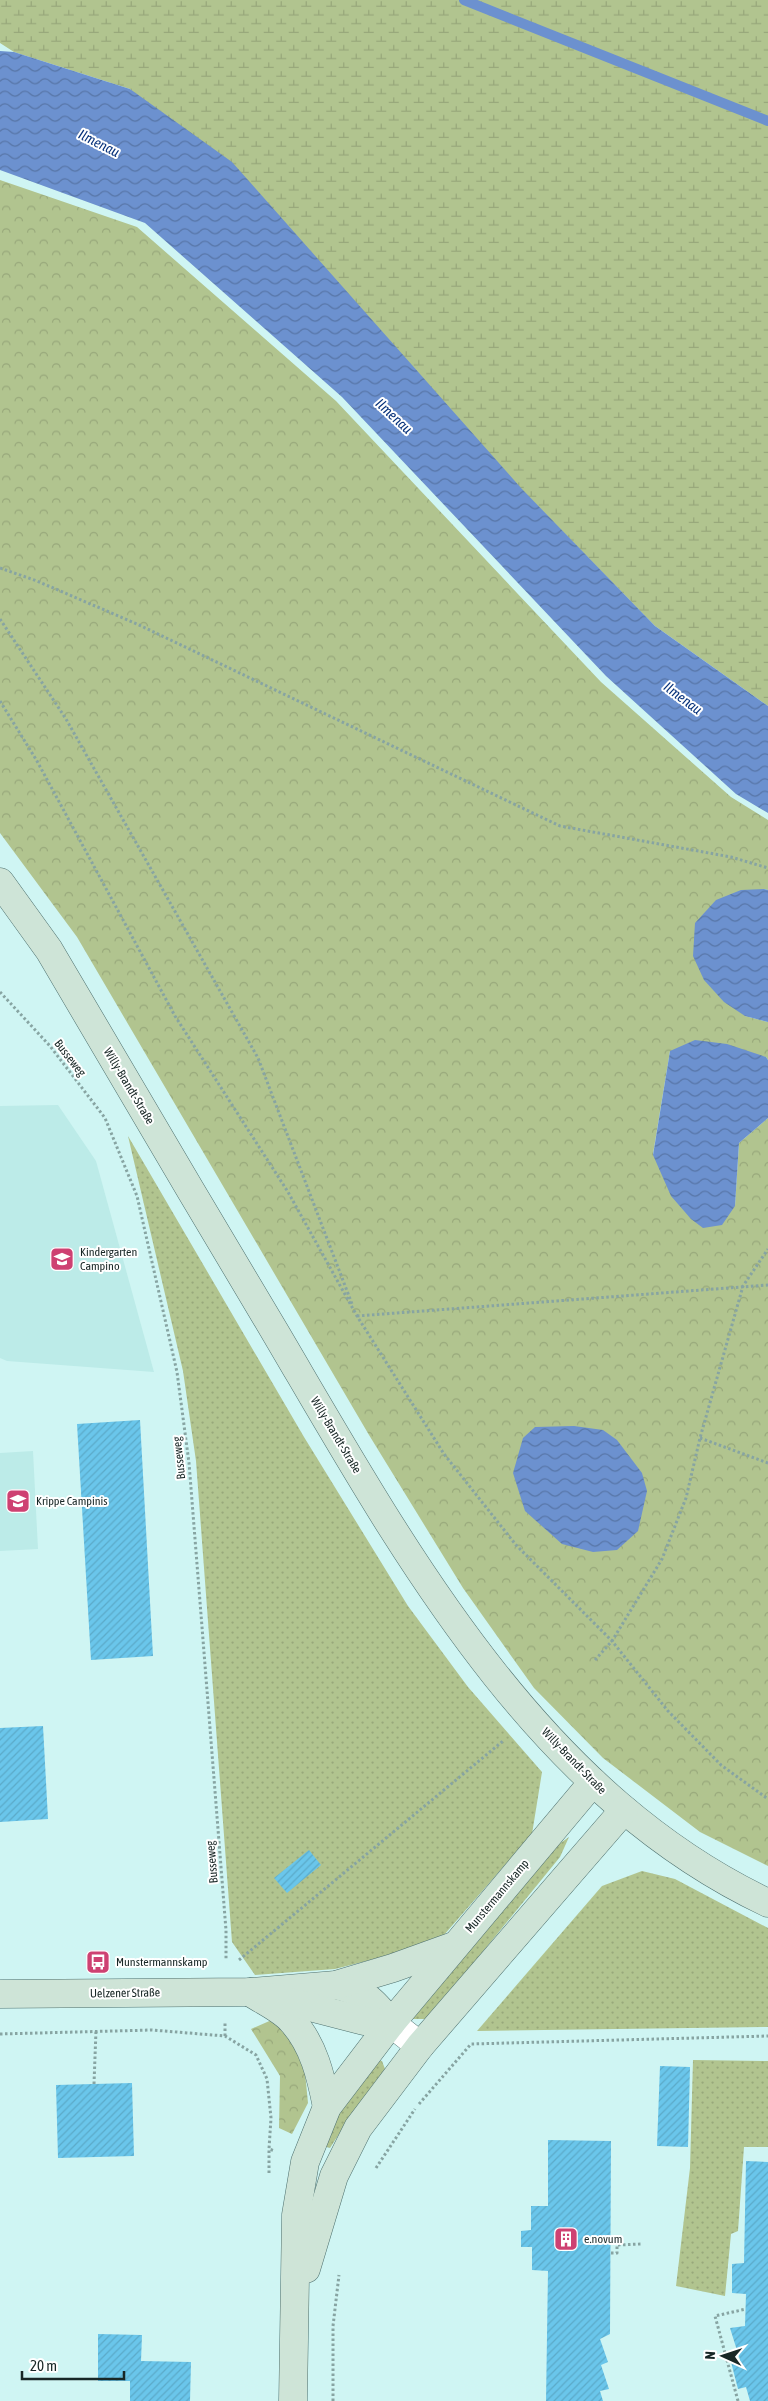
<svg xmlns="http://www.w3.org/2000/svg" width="768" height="2401" font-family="'Asap Condensed',sans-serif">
<defs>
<pattern id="green-dots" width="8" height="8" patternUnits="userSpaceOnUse" patternTransform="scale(1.25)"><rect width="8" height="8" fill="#b1c48f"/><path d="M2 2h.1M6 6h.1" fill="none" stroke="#98a87b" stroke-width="1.8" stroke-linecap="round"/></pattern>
<pattern id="forest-crowns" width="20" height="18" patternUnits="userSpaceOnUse" patternTransform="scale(1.25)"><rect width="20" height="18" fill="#b1c48f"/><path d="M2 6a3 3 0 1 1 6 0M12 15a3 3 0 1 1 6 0" fill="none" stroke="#98a87b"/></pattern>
<pattern id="wetland-marsh" width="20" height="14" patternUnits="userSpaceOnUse" patternTransform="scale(1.25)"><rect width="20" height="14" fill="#b1c48f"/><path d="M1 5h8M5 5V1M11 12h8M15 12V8" fill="none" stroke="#98a87b"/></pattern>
<pattern id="water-waves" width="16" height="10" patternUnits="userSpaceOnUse" patternTransform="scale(1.25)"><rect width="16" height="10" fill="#6c91cf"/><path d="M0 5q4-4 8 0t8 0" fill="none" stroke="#5876a8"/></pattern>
<pattern id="building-hatch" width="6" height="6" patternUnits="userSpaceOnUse" patternTransform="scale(1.25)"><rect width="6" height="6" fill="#6ac6eb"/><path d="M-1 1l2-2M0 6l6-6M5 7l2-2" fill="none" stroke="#5baac9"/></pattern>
</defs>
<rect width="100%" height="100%" fill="#cff5f3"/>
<g fill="#bcebe8">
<polygon points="58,1105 96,1161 154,1372 7,1361 0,1358 0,1106"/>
<polygon points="33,1451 38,1549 0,1551 0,1453"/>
</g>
<g fill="url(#green-dots)">
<polygon points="128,1136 304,1437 408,1606 468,1687 542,1772 532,1834 437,1943 335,1969 255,1975 232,1942 196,1461 183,1371"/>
<polygon points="569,1837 560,1857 428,2019 410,2019 552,1849"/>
<polygon points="642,1871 675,1879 768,1928 768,2027 477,2031 602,1886"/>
<polygon points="373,2059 382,2061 385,2069 355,2109 330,2148 320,2145"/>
<polygon points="693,2060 768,2061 768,2147 744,2147 738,2231 731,2234 725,2296 676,2286 690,2168"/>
</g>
<g fill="url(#forest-crowns)">
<polygon points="0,180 137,227 336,401 601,682 731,797 768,820 768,890 764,889 745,1016 768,1022 768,1060 766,1057 670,1051 653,1154 735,1206 739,1143 768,1118 768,1866 700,1832 603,1758 534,1688 463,1588 369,1435 77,937 0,833"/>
<polygon points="274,2019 303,2052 308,2103 292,2134 279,2128 280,2076 251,2029"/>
</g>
<polygon fill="url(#wetland-marsh)" points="0,0 768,0 768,706 655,626 130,89 14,52 0,43"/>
<g fill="url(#water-waves)">
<polygon points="0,51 14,52 130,89 232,162 521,488 655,626 768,706 768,813 736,794 606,676 342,397 145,223 0,170"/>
<polygon points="764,889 768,890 768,1022 745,1016 724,1002 704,980 693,956 695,923 716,900 741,890"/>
<polygon points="695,1040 727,1044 766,1057 768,1060 768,1118 739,1143 735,1206 722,1225 703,1228 691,1219 671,1196 653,1155 670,1051"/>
<polygon points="574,1426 603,1430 617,1440 642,1473 647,1491 638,1531 617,1550 593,1552 562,1544 525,1511 513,1473 523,1438 535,1427"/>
</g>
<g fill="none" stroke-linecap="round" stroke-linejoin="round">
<polyline stroke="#6c91cf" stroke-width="10" points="464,0 768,121"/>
</g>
<g fill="url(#building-hatch)">
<polygon points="140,1420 153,1656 91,1660 77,1424"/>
<polygon points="43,1726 48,1819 0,1822 0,1728"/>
<polygon points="309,1850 321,1865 287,1893 274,1878"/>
<polygon points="660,2066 690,2067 688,2147 657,2146"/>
<polygon points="132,2083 134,2156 58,2158 56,2085"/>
<polygon points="548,2140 611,2141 610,2334 600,2339 608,2362 601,2365 609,2389 600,2391 603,2401 546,2401 548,2271 532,2270 532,2247 521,2247 521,2231 531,2230 531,2206 548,2206"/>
<polygon points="746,2161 768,2162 768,2401 750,2401 746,2387 738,2389 731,2362 740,2360 730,2328 745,2326 746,2294 732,2293 732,2264 744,2263"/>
<polygon points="98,2334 142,2335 141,2361 191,2362 190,2401 130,2401 130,2381 98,2381"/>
</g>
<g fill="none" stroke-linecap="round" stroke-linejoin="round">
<g stroke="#4e706e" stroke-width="29">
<polyline id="street" points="391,2023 420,2046"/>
</g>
<g stroke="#4e706e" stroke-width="29">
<g id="secondary">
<path d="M0,882L49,950C124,1078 199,1205 275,1332C401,1546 533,1792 768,1903"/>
<path d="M336,1985C366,1993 372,1999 391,2023"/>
<path d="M250,1992C263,2001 282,2009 292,2021C314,2045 321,2077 327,2107"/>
<polyline points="0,1994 250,1992 336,1985 393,1968 454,1946"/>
<polyline points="271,1997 364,2021 391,2023"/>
<polyline points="306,2269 334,2176 358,2128 420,2046 624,1810"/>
<polyline points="293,2401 296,2215 305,2162 327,2107 391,2023 593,1782"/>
</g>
</g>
<g stroke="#87a4a2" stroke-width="3" stroke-dasharray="2.5 2.5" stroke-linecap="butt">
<polyline points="0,568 37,581 137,624 560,826 731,857 768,868"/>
<polyline points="0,619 66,719 258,1058 352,1304"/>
<polyline points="0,701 37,761 175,1016 288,1192 357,1316 444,1454 516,1545 612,1641 668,1711 721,1765 768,1799"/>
<polyline points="0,992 50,1046 105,1118 137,1196 177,1372 189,1463 226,1930 226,1960"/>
<polyline points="357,1316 768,1285"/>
<polyline points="700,1438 768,1463"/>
<polyline points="595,1660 612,1641 662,1559 686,1498 700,1438 743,1286 768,1249"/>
<polyline points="239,1960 503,1741"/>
<polyline points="0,2034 152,2030 225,2036 256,2055 267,2079 271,2118 269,2149 275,2151"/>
<polyline points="225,2036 225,2022"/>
<polyline points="94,2084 96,2030"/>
<polyline points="419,2104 471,2044 768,2036"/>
<polyline points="376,2168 415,2109"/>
<polyline points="269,2173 269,2149"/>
<polyline points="611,2253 617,2253 617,2245 641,2244"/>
<polyline points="333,2401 333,2326 339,2275"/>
<polyline points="738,2401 715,2316 746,2309"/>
</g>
<use href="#street" stroke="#fff" stroke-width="28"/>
<use href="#secondary" stroke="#cee4d7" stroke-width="28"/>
</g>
<defs>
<g id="school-square" transform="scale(1.25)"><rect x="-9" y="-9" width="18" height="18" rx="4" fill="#ce4172" stroke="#fff"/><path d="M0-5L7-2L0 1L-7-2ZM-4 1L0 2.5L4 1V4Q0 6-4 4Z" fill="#fff"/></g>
<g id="bus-square" transform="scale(1.25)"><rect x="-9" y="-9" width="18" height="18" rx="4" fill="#ce4172" stroke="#fff"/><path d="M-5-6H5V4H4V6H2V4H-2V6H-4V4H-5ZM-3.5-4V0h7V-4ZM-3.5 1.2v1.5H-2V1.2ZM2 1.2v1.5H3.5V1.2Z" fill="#fff"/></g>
<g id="building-square" transform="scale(1.25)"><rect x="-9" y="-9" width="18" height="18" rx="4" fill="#ce4172" stroke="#fff"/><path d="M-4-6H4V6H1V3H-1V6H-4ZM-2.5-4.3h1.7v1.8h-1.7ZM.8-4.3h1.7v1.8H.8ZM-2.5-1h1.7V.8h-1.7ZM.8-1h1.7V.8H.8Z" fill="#fff"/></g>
</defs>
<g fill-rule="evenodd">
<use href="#school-square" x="62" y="1259"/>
<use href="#school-square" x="18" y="1501"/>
<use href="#bus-square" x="98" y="1962"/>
<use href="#building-square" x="566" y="2239"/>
</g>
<g text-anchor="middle" stroke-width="4" stroke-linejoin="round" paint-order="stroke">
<g font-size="12" fill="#182726" stroke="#fff">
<text transform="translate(70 1058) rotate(52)" y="4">Busseweg</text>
<text transform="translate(129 1086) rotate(59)" y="4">Willy-Brandt-Straße</text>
<text transform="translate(336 1435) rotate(59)" y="4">Willy-Brandt-Straße</text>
<text transform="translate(179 1458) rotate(-96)" y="4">Busseweg</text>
<text transform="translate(574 1761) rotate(46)" y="4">Willy-Brandt-Straße</text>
<text transform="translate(212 1862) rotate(-95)" y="4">Busseweg</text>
<text transform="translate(497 1896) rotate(-50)" y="4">Munstermannskamp</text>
<text transform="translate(125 1993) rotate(-1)" y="4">Uelzener Straße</text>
</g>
<g font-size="12" fill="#182726" stroke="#fff" text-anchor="start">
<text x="80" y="1256">Kindergarten<tspan x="80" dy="14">Campino</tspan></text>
<text x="36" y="1505">Krippe Campinis</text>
<text x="116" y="1966">Munstermannskamp</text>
<text x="584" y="2243">e.novum</text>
</g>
<g font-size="14" font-style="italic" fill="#07327b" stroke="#fff">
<text transform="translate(99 143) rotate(27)" y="5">Ilmenau</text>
<text transform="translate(394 416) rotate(43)" y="5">Ilmenau</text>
<text transform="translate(683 698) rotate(37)" y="5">Ilmenau</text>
</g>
</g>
<g transform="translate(723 2356) rotate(273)" stroke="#ffffff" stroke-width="4" paint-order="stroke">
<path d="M0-4L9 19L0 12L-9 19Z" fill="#182726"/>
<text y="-8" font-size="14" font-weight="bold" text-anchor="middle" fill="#182726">N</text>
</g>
<path d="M22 2371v8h102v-8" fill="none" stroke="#182726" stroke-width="2.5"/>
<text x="30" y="2371" font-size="15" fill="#182726" stroke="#ffffff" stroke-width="4" paint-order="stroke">20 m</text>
</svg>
